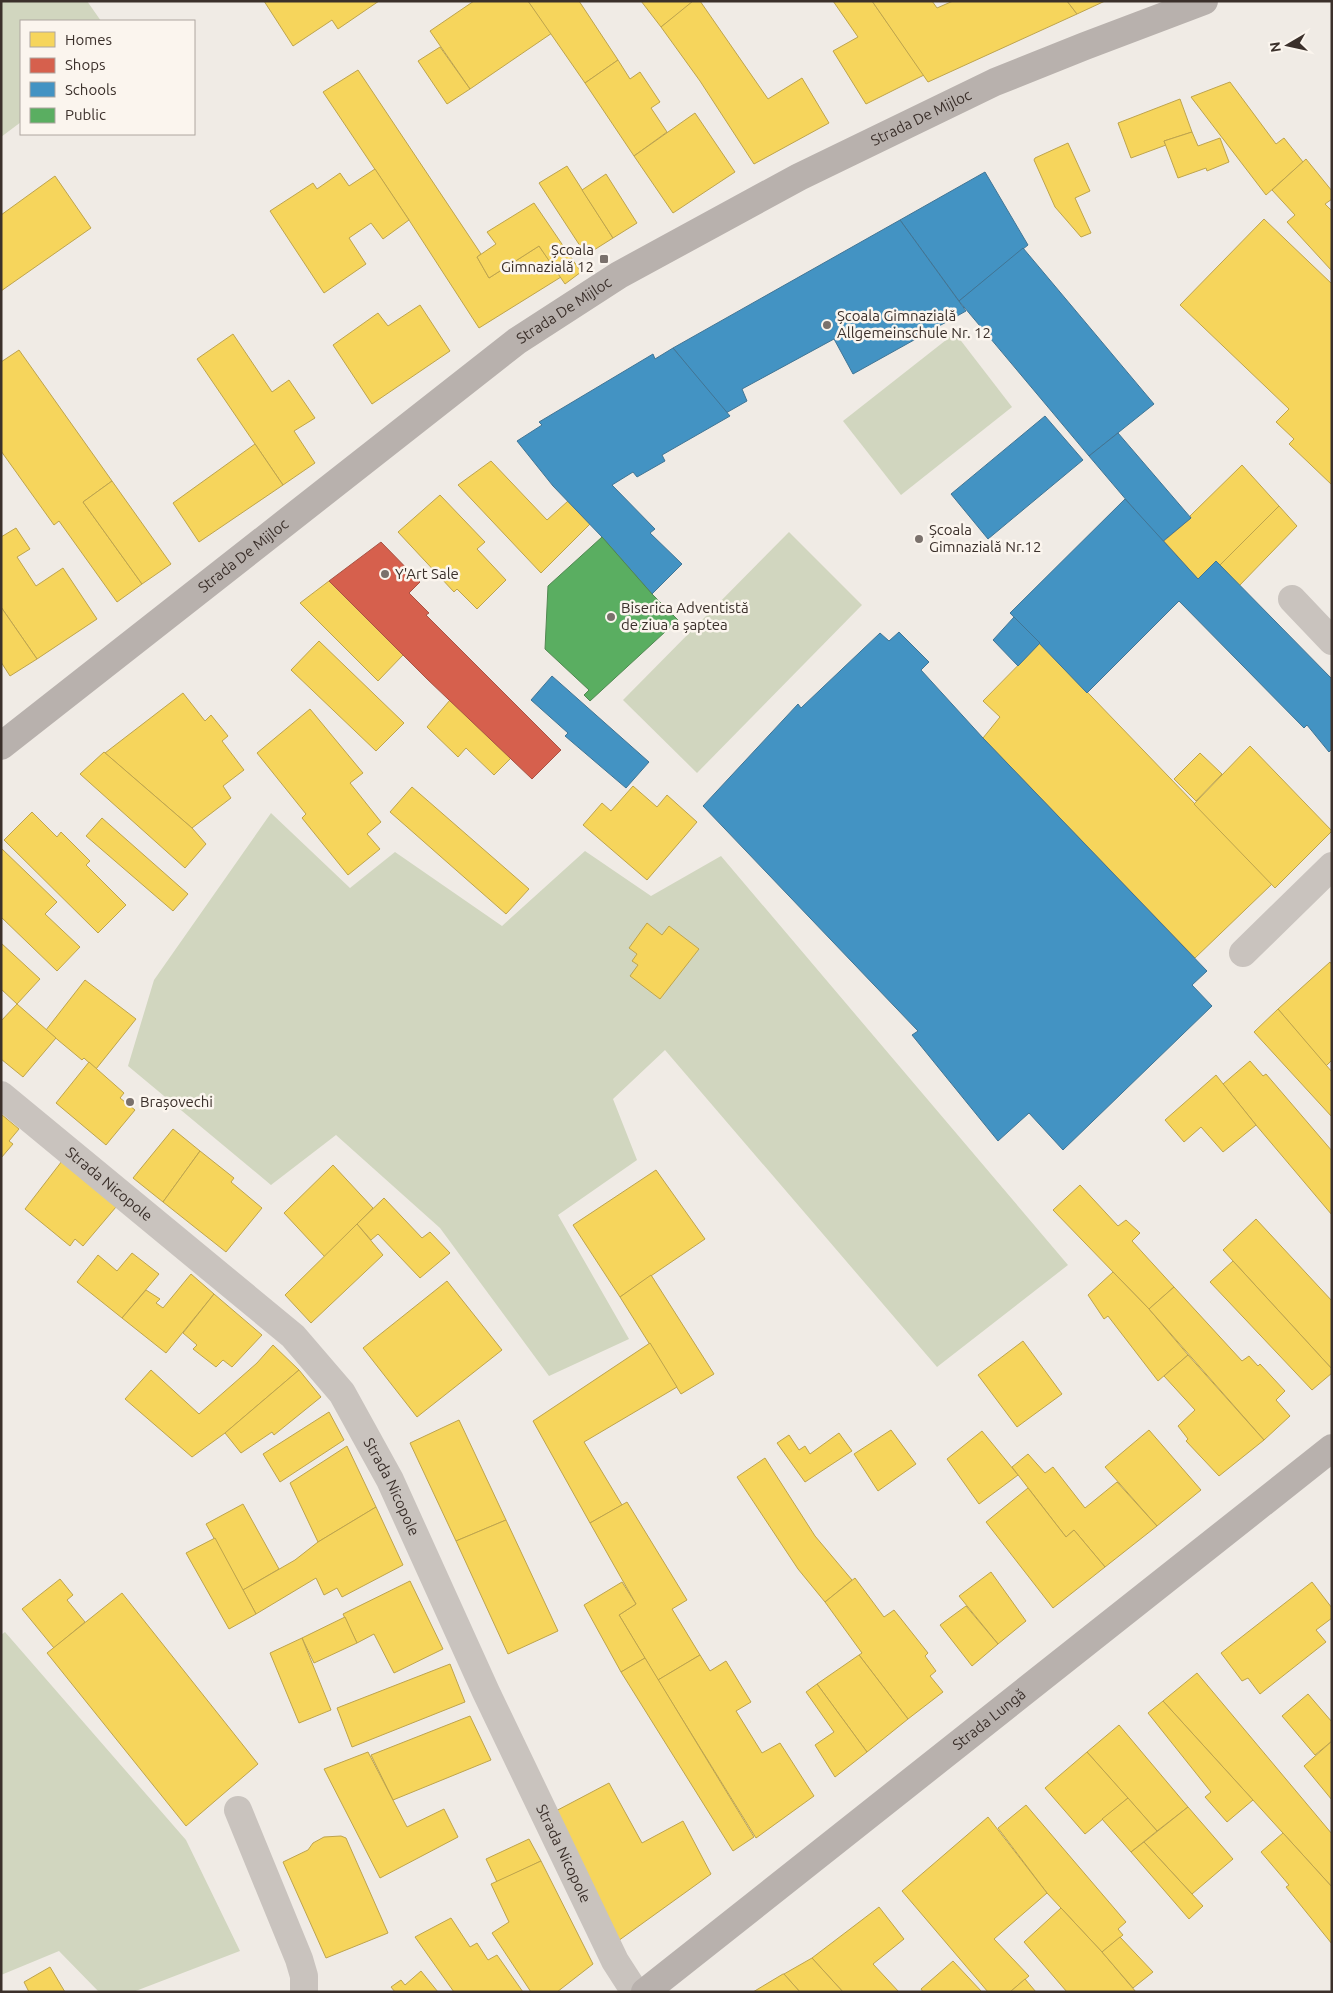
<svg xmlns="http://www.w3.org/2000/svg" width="1333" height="1993" font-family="Ubuntu,sans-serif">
<rect width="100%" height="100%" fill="#f0ebe5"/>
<g fill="#d1d6bf">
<polygon points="1,1 87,1 101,21 21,21 21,122 1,137"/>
<polygon points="955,333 1012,407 901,495 843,421"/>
<polygon points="789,532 862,605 697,773 623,700"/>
<polygon points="271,813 350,888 395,852 502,926 585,851 651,896 721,856 1068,1265 937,1367 665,1050 613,1099 637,1160 558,1215 629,1339 549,1376 440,1228 336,1135 271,1185 128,1066 154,980"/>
<polygon points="5,1632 186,1840 240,1951 133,1992 99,1992 59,1951 1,1975 1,1635"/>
</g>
<g fill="#f6d55c" stroke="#bea44d">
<polygon points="264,1 379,1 338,29 332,20 293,46"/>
<polygon points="474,1 528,1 552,33 470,89 430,31"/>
<polygon points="528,1 579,1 618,60 585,83"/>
<polygon points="641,1 691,1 692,3 661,27"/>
<polygon points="693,1 700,1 768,99 802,78 829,123 754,164 700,81 661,27"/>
<polygon points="833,1 872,1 924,75 866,104 833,51 858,37"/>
<polygon points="872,1 932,1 937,8 953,1 1067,1 1077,14 928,82"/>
<polygon points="1067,1 1105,1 1077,14"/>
<polygon points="440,47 470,89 447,104 418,61"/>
<polygon points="618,60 630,79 640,72 660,102 651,108 667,132 634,156 585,83"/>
<polygon points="358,70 481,254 477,257 489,278 539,246 561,277 479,328 409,220 323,92"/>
<polygon points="1230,82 1276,144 1284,138 1303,162 1266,195 1191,97"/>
<polygon points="1180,99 1192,132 1164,141 1166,145 1131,158 1118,123"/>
<polygon points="695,113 735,172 673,213 634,156"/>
<polygon points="1192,132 1198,146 1220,138 1229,162 1207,171 1206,168 1178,178 1164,141"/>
<polygon points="1068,143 1090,191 1075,198 1091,233 1081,237 1055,207 1034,160 1035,158"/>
<polygon points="1306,159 1332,191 1332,199 1325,204 1332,211 1331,270 1287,222 1295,215 1272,190"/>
<polygon points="567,166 613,238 586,255 539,183"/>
<polygon points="375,169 409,220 383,239 371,223 349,238 366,264 324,293 270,211 313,183 317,189 340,173 349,186"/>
<polygon points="606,174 637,223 613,238 582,190"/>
<polygon points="55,176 91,228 1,291 1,215"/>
<polygon points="534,203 581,272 565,284 539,246 489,278 477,257 496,244 487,232"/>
<polygon points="1264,219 1332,284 1332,485 1289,444 1294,439 1276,422 1289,409 1180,305"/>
<polygon points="420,305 450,351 372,404 333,345 378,313 388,326"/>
<polygon points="233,334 272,392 289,380 315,418 294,431 315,463 283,485 197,359"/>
<polygon points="19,350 112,481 83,502 142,584 117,602 59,521 54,525 1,451 1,362"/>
<polygon points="255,444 283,485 199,542 173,503"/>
<polygon points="491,461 547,520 568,501 590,524 541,573 458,485"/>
<polygon points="1242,465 1279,506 1220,565 1216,561 1198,579 1164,541 1191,518 1190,516"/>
<polygon points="112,481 171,564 142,584 83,502"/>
<polygon points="440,495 485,542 477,549 506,580 477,609 457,589 454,592 398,532"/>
<polygon points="1279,506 1297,526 1239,586 1220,565"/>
<polygon points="16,528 30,549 17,557 36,586 63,568 97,619 37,659 1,607 1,537"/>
<polygon points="329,581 403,655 378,681 300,603"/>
<polygon points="1,607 37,659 10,676 1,662"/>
<polygon points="319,641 404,723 376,751 291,670"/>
<polygon points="1040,643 1272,884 1195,958 983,738 1000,717 983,701"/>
<polygon points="183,693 205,721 211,715 228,736 222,741 244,770 223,786 231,798 192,828 105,753"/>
<polygon points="450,700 511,758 494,775 466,748 458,757 427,727"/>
<polygon points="310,709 363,773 350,783 381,822 367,834 380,849 348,875 302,818 306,814 257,753"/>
<polygon points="1250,746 1332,831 1275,888 1194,804"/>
<polygon points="104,752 192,828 206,844 185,868 80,774"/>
<polygon points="1200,753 1222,774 1196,801 1174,779"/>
<polygon points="633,786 657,807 667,795 697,822 647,880 583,825 602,803 611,811"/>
<polygon points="412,787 529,889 506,914 390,812"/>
<polygon points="32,812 57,837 61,832 90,861 86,865 126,905 98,933 4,840"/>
<polygon points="102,818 188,894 173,911 86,836"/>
<polygon points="1,848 57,902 45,914 80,947 57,971 1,917"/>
<polygon points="647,923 662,935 669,926 699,949 660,999 630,976 638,965 632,961 637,954 629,948"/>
<polygon points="1,943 40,979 17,1004 1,989"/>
<polygon points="1330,962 1332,965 1332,1060 1326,1066 1278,1009"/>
<polygon points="85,980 136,1019 96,1069 84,1058 82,1060 46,1030"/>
<polygon points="17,1004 56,1038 23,1077 1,1059 1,1021"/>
<polygon points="1278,1009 1332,1072 1332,1117 1254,1032"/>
<polygon points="1250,1061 1263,1076 1266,1074 1332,1151 1332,1215 1256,1125 1223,1084"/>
<polygon points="89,1062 124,1093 120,1098 135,1110 106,1145 56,1103"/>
<polygon points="1216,1075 1256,1125 1223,1152 1201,1127 1184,1142 1165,1120"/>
<polygon points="1,1114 19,1129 9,1141 13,1144 1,1158"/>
<polygon points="173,1129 200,1151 163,1202 133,1178"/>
<polygon points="200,1151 234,1178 231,1182 262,1208 226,1252 163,1202"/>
<polygon points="62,1161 116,1207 83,1246 75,1239 70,1246 25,1209"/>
<polygon points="333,1165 373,1208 325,1257 284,1213"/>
<polygon points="656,1170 705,1239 620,1297 573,1225"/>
<polygon points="1080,1185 1118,1226 1126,1220 1140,1233 1132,1241 1174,1287 1149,1309 1053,1210"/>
<polygon points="384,1198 422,1238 430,1232 450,1253 420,1278 378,1234 371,1240 357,1224"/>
<polygon points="1256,1219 1332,1301 1332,1369 1223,1250"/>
<polygon points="357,1224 383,1255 311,1323 285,1295"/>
<polygon points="132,1253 159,1274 122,1318 77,1282 98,1255 117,1271"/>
<polygon points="1233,1261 1332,1369 1332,1373 1312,1390 1210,1282"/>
<polygon points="1113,1272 1149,1309 1188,1355 1158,1381 1108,1316 1104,1319 1088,1295"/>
<polygon points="191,1274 214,1294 166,1353 122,1318 146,1290 160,1299 156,1303 163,1308"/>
<polygon points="651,1275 714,1374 681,1394 620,1297"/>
<polygon points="447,1281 502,1350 417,1417 363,1348"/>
<polygon points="1174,1287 1242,1361 1249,1356 1258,1366 1260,1364 1285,1391 1276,1400 1290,1416 1264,1440 1149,1309"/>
<polygon points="214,1294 262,1335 232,1367 223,1360 216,1367 193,1349 197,1345 183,1333"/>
<polygon points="1023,1341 1062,1394 1017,1427 978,1375"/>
<polygon points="650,1343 677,1387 584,1442 622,1505 590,1523 533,1421"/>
<polygon points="273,1345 299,1370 225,1433 192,1457 125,1399 151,1370 199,1414 257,1363"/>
<polygon points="1188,1355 1264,1440 1219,1476 1186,1441 1188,1439 1178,1426 1195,1410 1164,1376"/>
<polygon points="299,1370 321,1397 274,1435 272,1432 241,1453 225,1433"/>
<polygon points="329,1412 344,1440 280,1482 263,1454"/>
<polygon points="459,1420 506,1520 456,1541 410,1443"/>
<polygon points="891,1430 916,1464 878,1491 854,1454"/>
<polygon points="1149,1430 1201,1490 1157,1526 1105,1467"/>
<polygon points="982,1431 1018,1475 979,1504 947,1459"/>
<polygon points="839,1433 852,1451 805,1482 777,1443 789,1435 799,1450 805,1446 810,1454"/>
<polygon points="347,1446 376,1507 318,1542 290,1483"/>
<polygon points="1028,1454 1045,1473 1053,1467 1085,1508 1117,1482 1157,1526 1105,1567 1074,1530 1066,1537 1012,1467"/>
<polygon points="765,1458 815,1536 852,1580 825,1602 798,1569 737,1477"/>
<polygon points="1028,1488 1066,1537 1074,1530 1105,1567 1053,1608 986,1522"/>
<polygon points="627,1502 687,1600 672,1609 700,1655 658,1680 619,1615 636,1604 590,1523"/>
<polygon points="243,1504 279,1569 243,1590 206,1524"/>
<polygon points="376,1507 403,1565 342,1597 337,1588 324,1595 316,1578 256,1614 243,1590 295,1560 318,1542"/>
<polygon points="506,1520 558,1631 508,1654 456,1541"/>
<polygon points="215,1538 256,1614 229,1629 186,1553"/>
<polygon points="991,1572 1026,1621 998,1644 959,1596"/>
<polygon points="855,1578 884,1617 894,1610 928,1653 925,1656 936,1671 930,1676 943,1692 908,1719 859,1655 862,1653 825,1602"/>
<polygon points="60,1579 73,1595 67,1600 85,1622 54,1648 22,1609"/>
<polygon points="410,1581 443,1649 394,1673 374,1634 357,1643 343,1614"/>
<polygon points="622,1582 636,1604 619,1615 645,1658 621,1672 584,1605"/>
<polygon points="1312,1582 1332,1608 1332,1618 1316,1630 1326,1642 1260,1694 1248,1678 1242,1681 1221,1653"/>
<polygon points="122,1593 258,1764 186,1826 47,1653"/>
<polygon points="966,1606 998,1644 972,1666 940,1625"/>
<polygon points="345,1617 357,1643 314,1663 302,1638"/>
<polygon points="302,1638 331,1710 299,1723 270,1653"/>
<polygon points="700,1655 710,1671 726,1661 751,1702 736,1711 762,1753 780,1743 814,1796 756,1838 658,1680"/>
<polygon points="859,1655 908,1719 867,1752 817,1684"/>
<polygon points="645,1658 754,1837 733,1851 621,1672"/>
<polygon points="450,1664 465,1702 352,1747 337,1708"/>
<polygon points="1197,1673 1332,1834 1332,1887 1163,1701"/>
<polygon points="817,1684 867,1752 835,1777 815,1745 834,1732 806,1692"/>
<polygon points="1308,1694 1332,1722 1332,1741 1315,1755 1282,1716"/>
<polygon points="1163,1701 1253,1800 1227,1822 1205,1797 1211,1792 1148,1713"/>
<polygon points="470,1716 491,1760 393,1800 371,1755"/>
<polygon points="1119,1725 1188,1807 1157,1831 1087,1752"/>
<polygon points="1332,1741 1332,1800 1304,1766"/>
<polygon points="368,1752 407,1827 444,1809 458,1837 380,1878 324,1769"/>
<polygon points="1087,1752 1128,1798 1085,1834 1045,1788"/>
<polygon points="609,1783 642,1843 683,1821 711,1874 618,1941 552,1813"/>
<polygon points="1128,1798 1157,1831 1131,1852 1102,1819"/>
<polygon points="1026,1805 1126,1922 1118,1929 1123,1935 1102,1952 1047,1893 998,1828"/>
<polygon points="1188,1807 1233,1859 1192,1894 1144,1842"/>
<polygon points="988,1817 1047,1893 994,1939 1029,1976 1010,1992 988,1992 902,1891"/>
<polygon points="1283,1833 1332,1887 1332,1944 1286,1887 1289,1885 1261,1852"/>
<polygon points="341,1836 346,1838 388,1933 326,1958 283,1862 308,1850 313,1843 324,1837"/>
<polygon points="529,1839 541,1861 497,1882 486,1859"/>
<polygon points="1144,1842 1203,1906 1189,1919 1131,1852"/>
<polygon points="541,1861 593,1964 557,1992 531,1992 492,1933 509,1922 491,1884"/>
<polygon points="879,1907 904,1939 873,1964 899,1992 843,1992 812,1958"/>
<polygon points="1061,1908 1102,1952 1136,1992 1067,1992 1024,1942"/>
<polygon points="451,1918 470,1947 477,1943 488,1960 497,1955 523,1992 454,1992 415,1937"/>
<polygon points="1120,1937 1153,1972 1133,1988 1102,1952"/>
<polygon points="812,1958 843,1992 800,1992 784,1974"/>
<polygon points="953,1961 982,1992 923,1992 921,1989"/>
<polygon points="50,1967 65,1992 29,1992 24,1982"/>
<polygon points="421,1971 438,1992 395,1992 391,1987 401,1980 405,1985"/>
<polygon points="783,1974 784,1974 800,1992 753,1992"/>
<polygon points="1025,1979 1036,1992 1010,1992"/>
</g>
<polygon fill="#d6604d" stroke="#a85243" points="381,542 420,582 409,593 429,613 426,615 561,750 532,779 427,679 329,581"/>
<g fill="#4393c3" stroke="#417595">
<polygon points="985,172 1028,245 959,301 900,220"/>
<polygon points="900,220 966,311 853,374 834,339 742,389 747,401 726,413 673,348"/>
<polygon points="1023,248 1154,404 1089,456 959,301"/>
<polygon points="673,348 730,416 662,455 665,461 637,477 633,472 612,485 655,529 650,533 682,564 652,594 602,537 553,486 517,441 542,425 539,422 653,354 655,359"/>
<polygon points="1045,416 1083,460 988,539 951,494"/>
<polygon points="1118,433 1191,518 1162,542 1089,456"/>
<polygon points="1125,499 1198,579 1216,561 1332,679 1332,749 1329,752 1307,725 1304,728 1179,601 1087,693 1010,613"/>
<polygon points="1014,617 1040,643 1018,666 993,640"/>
<polygon points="899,632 929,662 921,670 983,738 1207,971 1192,985 1212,1006 1063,1150 1029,1113 998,1141 912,1035 918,1031 703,806 798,704 801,708 880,633 889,641"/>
<polygon points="552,676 649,762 626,788 565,736 568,733 531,700"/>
</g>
<polygon fill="#5aae61" stroke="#518851" points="602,537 652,594 678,620 590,701 584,695 589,690 545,649 548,586"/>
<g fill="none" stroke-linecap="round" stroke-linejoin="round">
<g stroke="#c9c3be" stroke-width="28">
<polyline points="1292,599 1332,641"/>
<polyline points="1243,953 1332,866"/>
<path id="s1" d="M1,1095L293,1336L342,1393L390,1480L486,1692L615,1961L635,1992"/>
<polyline points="238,1810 299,1959 304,1976 304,1992"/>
</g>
<g stroke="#b8b1ad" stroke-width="28">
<path id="s2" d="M1,746L517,341L619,275L799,177L995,82L1085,46L1204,1"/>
<path id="s3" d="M645,1992L1332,1448"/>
</g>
</g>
<g fill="#7a716c" stroke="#fbf5ee" stroke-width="2">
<rect x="599" y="254" width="10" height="10" rx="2.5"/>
<circle cx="827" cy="325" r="5"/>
<circle cx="919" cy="539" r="5"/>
<circle cx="385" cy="574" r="5"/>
<circle cx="611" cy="617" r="5"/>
<circle cx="130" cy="1102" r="5"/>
</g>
<g text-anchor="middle" stroke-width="5" stroke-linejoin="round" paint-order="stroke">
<g font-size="15" fill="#3b302b" stroke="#fbf5ee">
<text dy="5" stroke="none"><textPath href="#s2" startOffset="1118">Strada De Mijloc</textPath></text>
<text dy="5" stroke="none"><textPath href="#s2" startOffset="712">Strada De Mijloc</textPath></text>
<text dy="5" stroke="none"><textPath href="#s2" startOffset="308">Strada De Mijloc</textPath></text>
<text dy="5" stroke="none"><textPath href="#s1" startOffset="140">Strada Nicopole</textPath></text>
<text dy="5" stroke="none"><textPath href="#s1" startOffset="560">Strada Nicopole</textPath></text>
<text dy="5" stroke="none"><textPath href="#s3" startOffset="439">Strada Lungă</textPath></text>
<text dy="5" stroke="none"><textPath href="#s1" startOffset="965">Strada Nicopole</textPath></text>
</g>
<g font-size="15" fill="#3b302b" stroke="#fbf5ee" text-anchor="start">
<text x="594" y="255" text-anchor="end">Școala<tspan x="594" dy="17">Gimnazială 12</tspan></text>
<text x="837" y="321">Școala Gimnazială<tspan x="837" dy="17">Allgemeinschule Nr. 12</tspan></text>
<text x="929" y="535">Școala<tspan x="929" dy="17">Gimnazială Nr.12</tspan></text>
<text x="395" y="579">Y'Art Sale</text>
<text x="621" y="613">Biserica Adventistă<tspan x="621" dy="17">de ziua a șaptea</tspan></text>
<text x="140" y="1107">Brașovechi</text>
</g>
</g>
<rect width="1333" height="1993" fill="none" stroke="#3b302b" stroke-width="5"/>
<rect x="20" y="20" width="175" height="115" fill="#fbf5ee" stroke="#aea6a0"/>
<rect x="30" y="32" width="25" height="15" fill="#f6d55c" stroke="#aea6a0"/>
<text x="65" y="45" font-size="15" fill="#3b302b">Homes</text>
<rect x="30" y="58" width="25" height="15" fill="#d6604d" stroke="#aea6a0"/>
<text x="65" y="70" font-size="15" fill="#3b302b">Shops</text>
<rect x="30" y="82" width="25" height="15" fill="#4393c3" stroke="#aea6a0"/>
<text x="65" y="95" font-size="15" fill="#3b302b">Schools</text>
<rect x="30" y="108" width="25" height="15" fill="#5aae61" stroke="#aea6a0"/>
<text x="65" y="120" font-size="15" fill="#3b302b">Public</text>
<g transform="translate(1288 45) rotate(261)" stroke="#fbf5ee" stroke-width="4" paint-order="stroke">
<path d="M0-4L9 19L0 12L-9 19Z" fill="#3b302b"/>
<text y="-8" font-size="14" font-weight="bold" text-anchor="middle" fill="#3b302b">N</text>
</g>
</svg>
